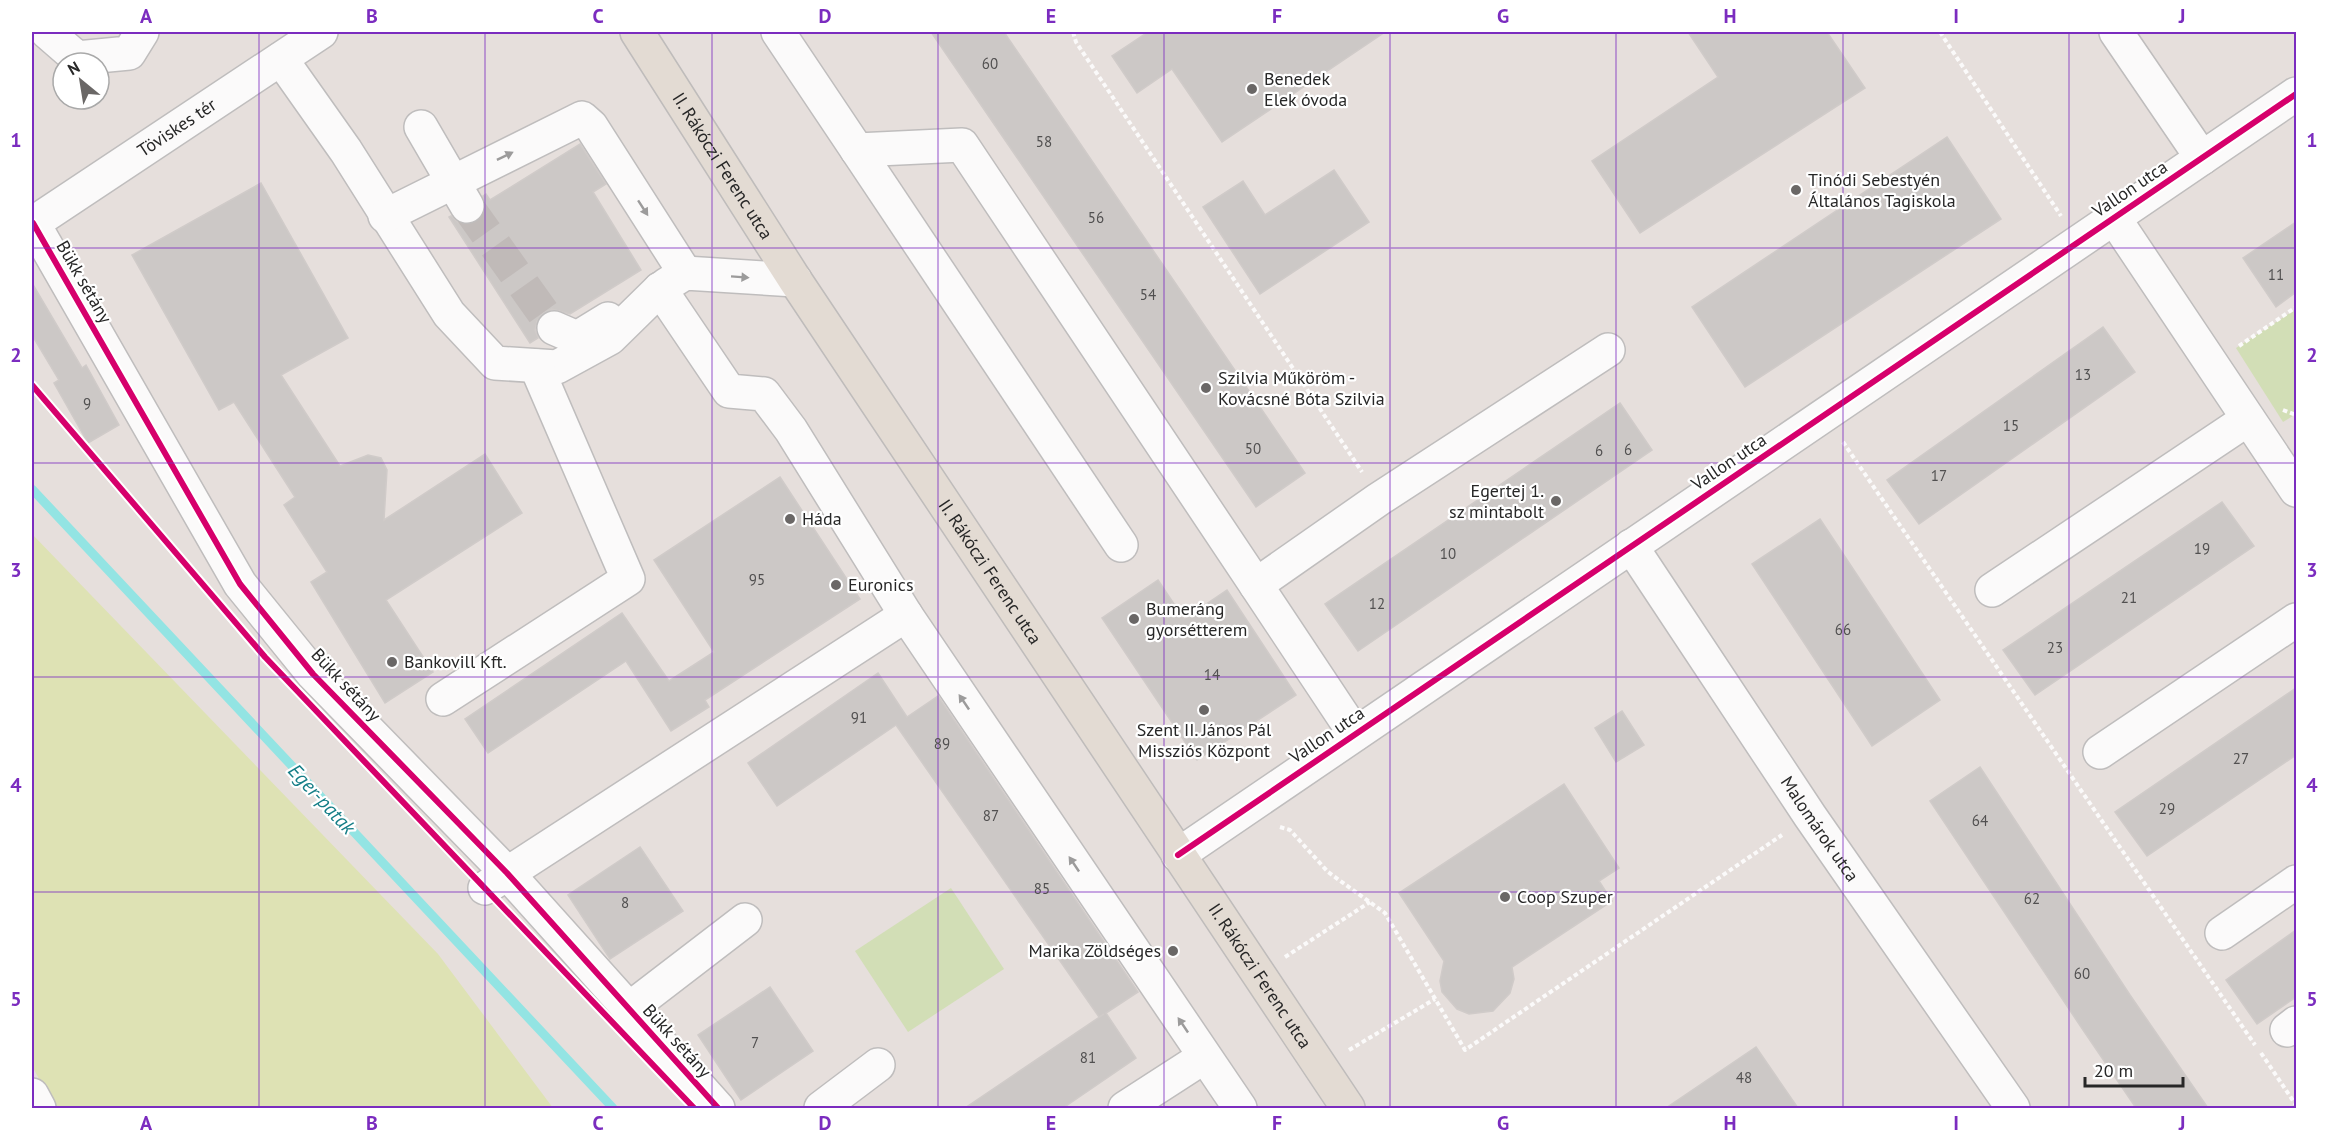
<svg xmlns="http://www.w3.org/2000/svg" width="2328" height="1140" font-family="'PT Sans',sans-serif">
<rect width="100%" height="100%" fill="#e6dfdc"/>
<g fill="#d2deb6">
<polygon points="2296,309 2296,414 2283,422 2236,348"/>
<polygon points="951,888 1004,969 908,1032 855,951"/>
</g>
<polygon fill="#dee2b4" points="32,534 438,954 553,1108 55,1108 32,1066"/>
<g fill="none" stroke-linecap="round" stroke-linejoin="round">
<polyline stroke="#93e4e3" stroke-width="9" points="32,489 613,1108"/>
</g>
<g fill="#ccc8c6" stroke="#d0cbc9" stroke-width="1.5">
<polygon points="931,32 1004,32 1305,473 1256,507"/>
<polygon points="1148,32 1385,32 1222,142 1172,69 1137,93 1112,56"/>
<polygon points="1688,32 1827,32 1865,88 1640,233 1592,161 1718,77"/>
<polygon points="1947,137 2001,219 1745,387 1692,307"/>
<polygon points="580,144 606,184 593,192 641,270 570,314 552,309 543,313 537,321 535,330 538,338 530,343 449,217 451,216 458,222 466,225 476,222 483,216 486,207 483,196 486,194 490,200"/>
<polygon points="1334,170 1369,222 1260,294 1203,207 1243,181 1265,215"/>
<polygon points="261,183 348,338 281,375 340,466 368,455 381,458 387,470 384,520 485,454 522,513 386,600 433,672 385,703 311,582 327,572 284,505 295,497 234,402 219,410 132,255"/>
<polygon points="2296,222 2296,292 2276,307 2243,258"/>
<polygon points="32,283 82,368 86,365 119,425 88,443 54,383 59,380 32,335"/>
<polygon points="2103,327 2135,372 1919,524 1887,480"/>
<polygon points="1620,403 1652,450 1358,651 1325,604"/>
<polygon points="780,477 860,599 705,700 709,707 671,731 626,661 488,753 465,719 622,613 669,681 714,652 654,560"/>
<polygon points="2222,502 2254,546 2035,695 2003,650"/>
<polygon points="1820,519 1940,700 1872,746 1752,564"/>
<polygon points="1158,580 1184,619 1227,590 1296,695 1197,760 1102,618"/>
<polygon points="878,673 907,717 938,696 1138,992 1106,1013 1136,1058 1063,1108 965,1108 1104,1014 1099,1017 896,725 777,806 748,763"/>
<polygon points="2296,688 2296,755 2147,856 2115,812"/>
<polygon points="1622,711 1644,745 1616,762 1595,728"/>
<polygon points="1980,767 2130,995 2208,1108 2136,1108 2081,1027 1930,801"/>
<polygon points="1564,784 1619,868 1599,881 1612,901 1512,967 1514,979 1510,993 1493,1011 1469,1014 1457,1009 1442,992 1440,981 1444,961 1399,893"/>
<polygon points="640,847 683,911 610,959 568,895"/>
<polygon points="2296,930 2296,997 2257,1024 2226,980"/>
<polygon points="770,987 813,1051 741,1100 698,1035"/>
<polygon points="1756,1047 1798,1108 1666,1108"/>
</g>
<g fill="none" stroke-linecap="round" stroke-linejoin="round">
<polyline stroke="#c0bab8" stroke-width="33" stroke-dasharray="33 16" stroke-linecap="butt" points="467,206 554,328"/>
<g stroke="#bfbdbd" stroke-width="36">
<g id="minor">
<polyline points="47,32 77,58 129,53 142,32"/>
<polyline points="778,32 857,150 962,145 1256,585"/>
<polyline points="2116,32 2202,158"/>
<polyline points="281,59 346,151 449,314 495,363 557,367 610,338 660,289"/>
<polyline points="421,127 467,206"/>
<polyline points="857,150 1121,545"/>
<polyline points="385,216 582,118 591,126 685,273"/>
<polyline points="2114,218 2296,490"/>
<polyline points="33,223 240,584 313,674 507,873 718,1108"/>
<path id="s1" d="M32,224L321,32"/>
<polyline points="666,285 685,273 795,280"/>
<polyline points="660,289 729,391 764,394 791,430 906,615 1240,1108"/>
<polyline points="554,328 577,338 608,319"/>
<path id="s2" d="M1631,546L1810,816L2013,1108"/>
<polyline points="1992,590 2248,419"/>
<polyline points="443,699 628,579 536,366"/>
<polyline points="1355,734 1256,585 1379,499 1608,350"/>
<polyline points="2100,752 2296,620"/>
<polyline points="1178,855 2296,94"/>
<polyline points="485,888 906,615"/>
<polyline points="2222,933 2296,882"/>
<polyline points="629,1009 745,920"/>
<polyline points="2287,1030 2296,1023"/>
<polyline points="32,1095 39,1108"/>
<polyline points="821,1108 878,1065"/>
<polyline points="1125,1108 1204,1057"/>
</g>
</g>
<g stroke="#bfbcbb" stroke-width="36">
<g id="major">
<path id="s3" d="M637,32L795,280L1348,1108"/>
</g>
</g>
<g stroke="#fbfafa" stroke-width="4" stroke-dasharray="4.5 3" stroke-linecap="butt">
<polyline points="1073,32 1076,42 1362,472"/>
<polyline points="1940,32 2061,216"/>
<polyline points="2239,346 2296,307"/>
<polyline points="2283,410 2296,415"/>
<polyline points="1843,442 2255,1045"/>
<polyline points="1280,827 1290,830 1328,872 1385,913 1465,1050 1782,835"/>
<polyline points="1285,957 1370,902"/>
<polyline points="1349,1050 1435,999"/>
<polyline points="2261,1053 2296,1105"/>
</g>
<use href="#minor" stroke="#fbfafa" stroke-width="33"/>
<use href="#major" stroke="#e3dbd3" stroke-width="33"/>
<g stroke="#fff" stroke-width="10">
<g id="cycleway">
<polyline points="33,223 240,584 313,674 507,873 718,1108"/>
<polyline points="32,385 265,657 694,1108"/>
<polyline points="1178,855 2296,94"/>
</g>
</g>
<use href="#cycleway" stroke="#d6006c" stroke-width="6"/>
</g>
<defs><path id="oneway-solid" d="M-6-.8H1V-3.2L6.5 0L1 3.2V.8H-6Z" transform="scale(1.5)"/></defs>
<g fill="#9c9b9b">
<use href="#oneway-solid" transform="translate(505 156) rotate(-26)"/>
<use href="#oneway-solid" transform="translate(643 208) rotate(57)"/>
<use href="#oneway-solid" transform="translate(740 277) rotate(4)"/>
<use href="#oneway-solid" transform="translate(964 702) rotate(-124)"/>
<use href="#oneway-solid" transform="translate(1074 864) rotate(-124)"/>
<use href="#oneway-solid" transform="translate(1183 1025) rotate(-124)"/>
</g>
<path fill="none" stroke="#7b2cbf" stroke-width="1.5" stroke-opacity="0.55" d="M259,32V1108M485,32V1108M712,32V1108M938,32V1108M1164,32V1108M1390,32V1108M1616,32V1108M1843,32V1108M2069,32V1108M32,248H2296M32,463H2296M32,677H2296M32,892H2296"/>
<g fill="#6a6766" stroke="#fff" stroke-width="2">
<circle cx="1252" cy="89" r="6"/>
<circle cx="1796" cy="190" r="6"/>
<circle cx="1206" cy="388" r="6"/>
<circle cx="1556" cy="501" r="6"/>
<circle cx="790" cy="519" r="6"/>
<circle cx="836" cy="585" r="6"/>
<circle cx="1134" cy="619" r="6"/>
<circle cx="392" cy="662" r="6"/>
<circle cx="1204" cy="710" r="6"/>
<circle cx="1505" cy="897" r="6"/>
<circle cx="1173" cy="951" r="6"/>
</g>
<g text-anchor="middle" stroke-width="4.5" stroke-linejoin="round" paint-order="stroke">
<g font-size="15" fill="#515050">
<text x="990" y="69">60</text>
<text x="1044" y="147">58</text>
<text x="1096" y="223">56</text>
<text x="2276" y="280">11</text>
<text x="1148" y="300">54</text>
<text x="2083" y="380">13</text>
<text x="87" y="409">9</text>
<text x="2011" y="431">15</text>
<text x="1253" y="454">50</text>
<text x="1628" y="455">6</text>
<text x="1599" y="456">6</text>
<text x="1939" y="481">17</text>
<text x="2202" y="554">19</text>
<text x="1448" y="559">10</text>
<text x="757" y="585">95</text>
<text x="2129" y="603">21</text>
<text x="1377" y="609">12</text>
<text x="1843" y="635">66</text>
<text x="2055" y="653">23</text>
<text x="1212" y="680">14</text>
<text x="859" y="723">91</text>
<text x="942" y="749">89</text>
<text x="2241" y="764">27</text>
<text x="2167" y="814">29</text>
<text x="991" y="821">87</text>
<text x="1980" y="826">64</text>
<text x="1042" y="894">85</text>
<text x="2032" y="904">62</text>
<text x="625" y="908">8</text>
<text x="2082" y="979">60</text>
<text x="755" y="1048">7</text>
<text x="1088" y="1063">81</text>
<text x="1744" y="1083">48</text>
</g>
<g font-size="18" fill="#272727" stroke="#fff" text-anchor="start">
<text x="1264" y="85">Benedek<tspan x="1264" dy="21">Elek óvoda</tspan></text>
<text x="1808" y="186">Tinódi Sebestyén<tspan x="1808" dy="21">Általános Tagiskola</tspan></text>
<text x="1218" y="384">Szilvia Műköröm -<tspan x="1218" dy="21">Kovácsné Bóta Szilvia</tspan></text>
<text x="1544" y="497" text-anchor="end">Egertej 1.<tspan x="1544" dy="21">sz mintabolt</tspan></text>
<text x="802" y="525">Háda</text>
<text x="848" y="591">Euronics</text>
<text x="1146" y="615">Bumeráng<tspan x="1146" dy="21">gyorsétterem</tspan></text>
<text x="404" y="668">Bankovill Kft.</text>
<text x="1204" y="736" text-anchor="middle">Szent II. János Pál<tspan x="1204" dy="21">Missziós Központ</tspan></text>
<text x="1517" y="903">Coop Szuper</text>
<text x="1161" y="957" text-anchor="end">Marika Zöldséges</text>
</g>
<g font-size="18" fill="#272727" stroke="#fff">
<text dy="6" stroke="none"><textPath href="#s1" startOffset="174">Töviskes tér</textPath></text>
<text dy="6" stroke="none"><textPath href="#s3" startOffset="159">II. Rákóczi Ferenc utca</textPath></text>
<text transform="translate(2130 189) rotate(-34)" y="6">Vallon utca</text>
<text transform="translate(84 282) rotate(60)" y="6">Bükk sétány</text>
<text transform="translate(1729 462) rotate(-34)" y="6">Vallon utca</text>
<text dy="6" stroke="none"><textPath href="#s3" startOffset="645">II. Rákóczi Ferenc utca</textPath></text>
<text transform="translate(346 685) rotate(47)" y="6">Bükk sétány</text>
<text transform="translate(1327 735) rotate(-34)" y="6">Vallon utca</text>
<text dy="6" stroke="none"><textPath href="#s2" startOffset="340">Malomárok utca</textPath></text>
<text dy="6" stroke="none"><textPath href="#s3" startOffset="1131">II. Rákóczi Ferenc utca</textPath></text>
<text transform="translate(677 1041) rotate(48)" y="6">Bükk sétány</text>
</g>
<g font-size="20" font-style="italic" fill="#157e87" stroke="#fff">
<text transform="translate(322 799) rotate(47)" y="7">Eger-patak</text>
</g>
</g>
<rect width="2328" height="1140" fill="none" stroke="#ffffff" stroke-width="66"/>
<g transform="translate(81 81) rotate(330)"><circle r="28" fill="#ffffff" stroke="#a9a9a9" stroke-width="1.5"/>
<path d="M0-4.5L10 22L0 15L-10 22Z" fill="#6a6766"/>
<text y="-9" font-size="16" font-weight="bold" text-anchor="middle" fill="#272727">N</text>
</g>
<path d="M2085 1077v9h98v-9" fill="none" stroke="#272727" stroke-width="3"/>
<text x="2094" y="1077" font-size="18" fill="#272727" stroke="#ffffff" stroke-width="4.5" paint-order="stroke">20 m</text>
<rect x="33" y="33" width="2262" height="1074" fill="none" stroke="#7b2cbf" stroke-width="2"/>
<g font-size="20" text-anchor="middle" font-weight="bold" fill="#7b2cbf">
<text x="146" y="23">A</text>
<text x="372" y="23">B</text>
<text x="598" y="23">C</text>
<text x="825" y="23">D</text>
<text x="1051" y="23">E</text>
<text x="1277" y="23">F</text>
<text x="1503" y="23">G</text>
<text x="1730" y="23">H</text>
<text x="1956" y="23">I</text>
<text x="2182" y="23">J</text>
<text x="16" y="147">1</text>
<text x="2312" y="147">1</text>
<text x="16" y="362">2</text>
<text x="2312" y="362">2</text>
<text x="16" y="577">3</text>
<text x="2312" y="577">3</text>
<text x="16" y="792">4</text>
<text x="2312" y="792">4</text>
<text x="16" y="1006">5</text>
<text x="2312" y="1006">5</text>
<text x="146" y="1130">A</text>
<text x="372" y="1130">B</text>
<text x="598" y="1130">C</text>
<text x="825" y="1130">D</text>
<text x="1051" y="1130">E</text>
<text x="1277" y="1130">F</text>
<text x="1503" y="1130">G</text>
<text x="1730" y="1130">H</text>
<text x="1956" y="1130">I</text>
<text x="2182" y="1130">J</text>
</g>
</svg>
